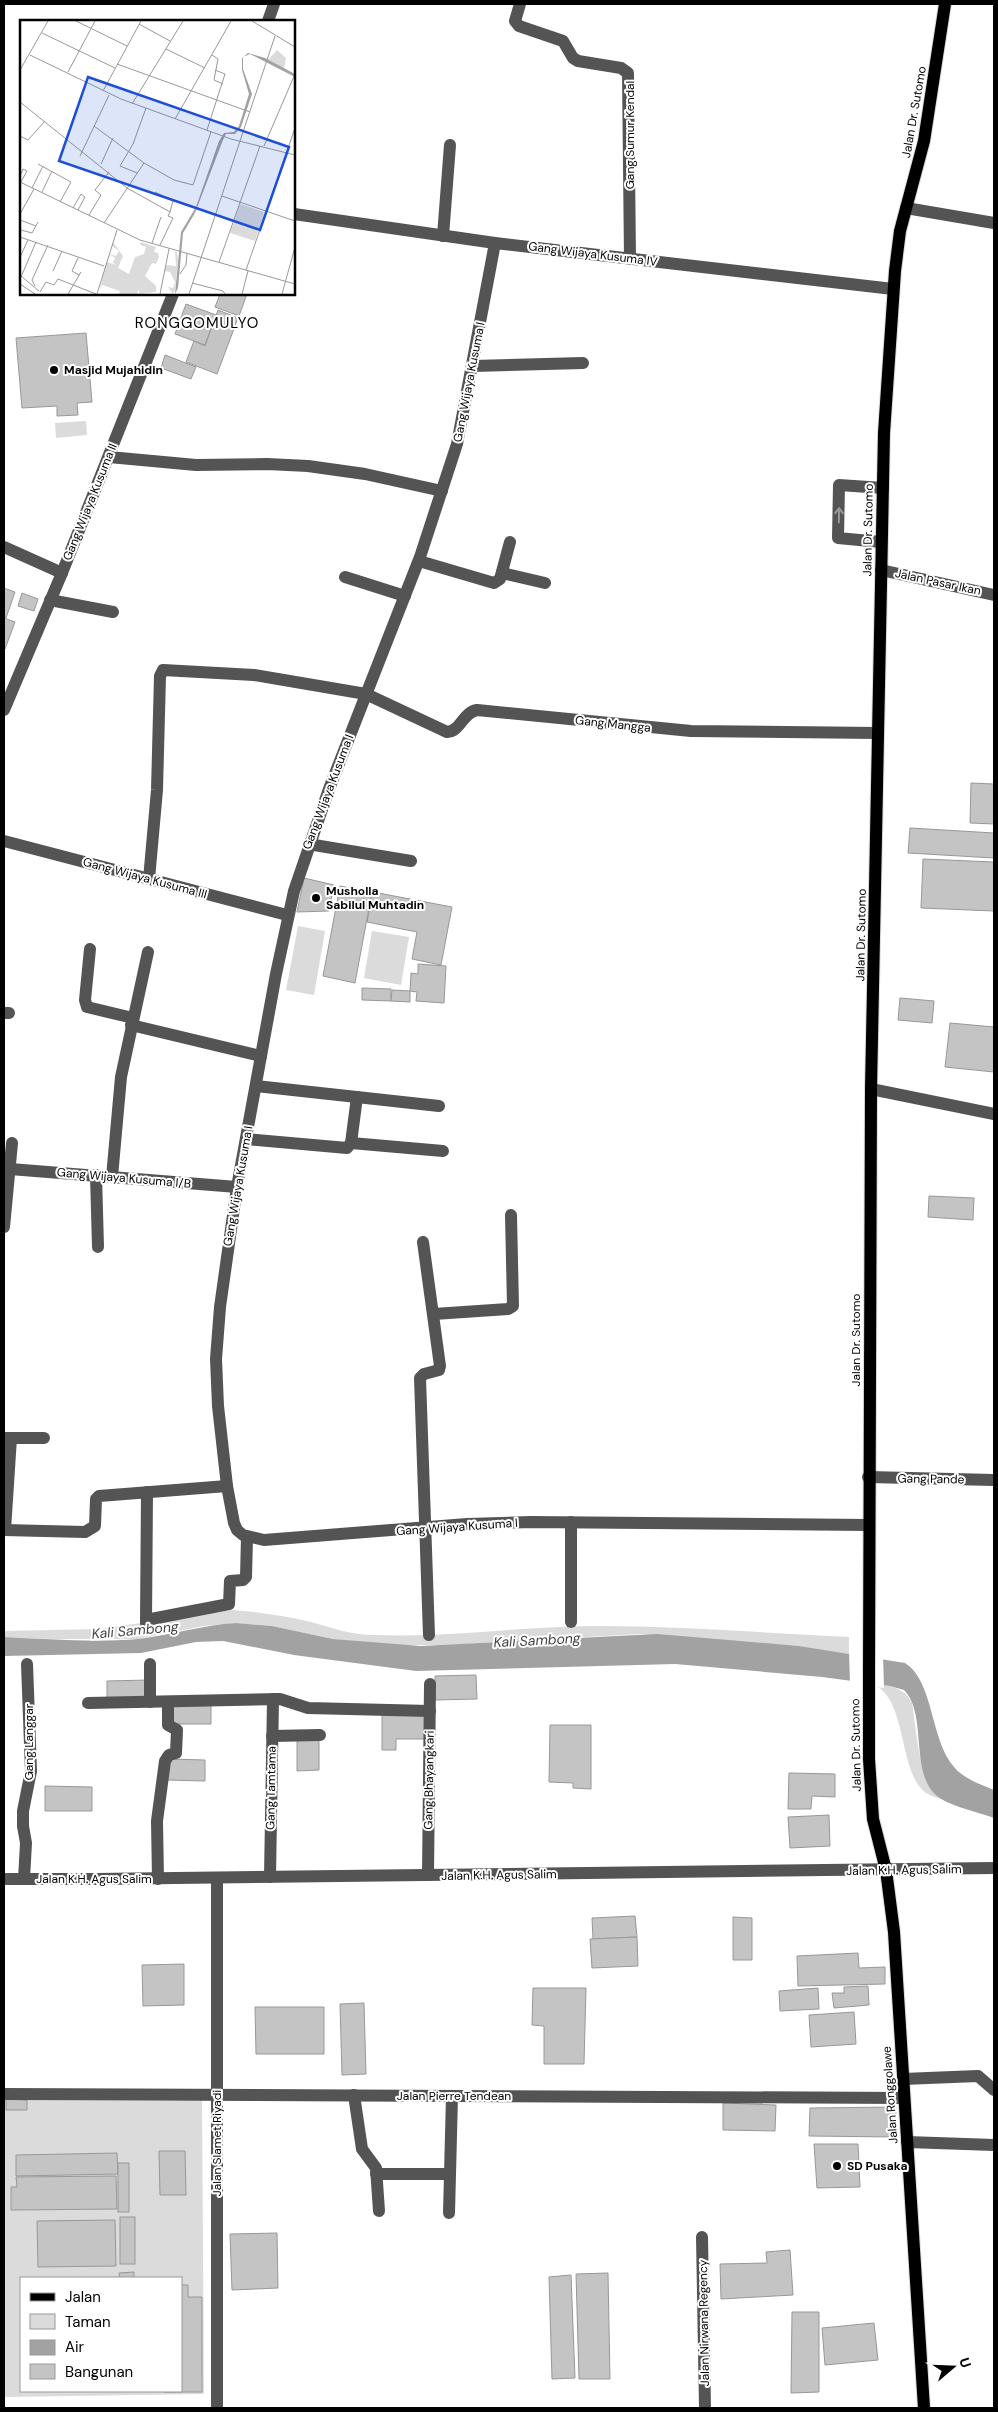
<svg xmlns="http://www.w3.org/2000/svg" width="998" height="2412" font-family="'DM Sans',sans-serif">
<rect width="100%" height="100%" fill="#fff"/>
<g fill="#dbdbdb" fill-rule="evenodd">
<polygon points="86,421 87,435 56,438 55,423"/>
<polygon points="298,926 325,931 314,995 286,990"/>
<polygon points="372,931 409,937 401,985 364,978"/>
<path d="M232,1610C259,1612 285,1616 311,1622C332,1628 352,1635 373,1635C449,1638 524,1626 600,1626C683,1626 766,1633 849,1637V1655L799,1646L641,1634L449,1645H397L333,1639L272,1626L236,1623L204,1626L137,1639H49L4,1637V1631L99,1629Z"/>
<path d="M850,1681C871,1684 902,1681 912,1703C917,1731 918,1785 944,1800C938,1798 931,1796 926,1793C901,1776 906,1713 883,1691C876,1683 859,1683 850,1681Z"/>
<path d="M4,2100L202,2101L204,2394L4,2397ZM21,2278H181V2391H21Z"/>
</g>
<path fill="#a2a2a2" d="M236,1623L272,1626L333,1639L421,1646L657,1634L799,1646L905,1663C934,1681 930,1740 954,1767C964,1779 980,1784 994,1790V1818C978,1812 949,1806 937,1796C909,1773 928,1714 904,1690L890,1686L822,1677L675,1664L416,1671L294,1655L223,1641L196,1642L141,1653L4,1656V1637C48,1639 94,1643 138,1639C171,1635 203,1625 236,1623Z"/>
<polygon fill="#fff" points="849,1652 883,1656 884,1688 850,1684"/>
<g fill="#c4c4c4" stroke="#989898">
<polygon points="220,294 247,294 239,316 215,307"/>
<polygon points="186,304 216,315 205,345 175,334"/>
<polygon points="218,310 238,318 217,374 186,362 194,341 205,346"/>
<polygon points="86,333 92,402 77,403 78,415 57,416 57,406 22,408 16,338"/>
<polygon points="165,355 196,367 191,379 161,368"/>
<polygon points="4,588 15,592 6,618 4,617"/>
<polygon points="22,593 38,599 34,611 18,606"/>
<polygon points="4,618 15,622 5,649 4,648"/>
<polygon points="971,783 994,784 994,824 970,823"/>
<polygon points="910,828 994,833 994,858 908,853"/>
<polygon points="923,859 994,862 994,911 921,908"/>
<polygon points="304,878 334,885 329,911 297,912"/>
<polygon points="340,886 372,892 355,983 323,976"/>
<polygon points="373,892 452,907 441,965 412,959 417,932 367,922"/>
<polygon points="418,964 446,966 444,1003 416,1001 417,992 410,991 411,973 418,974"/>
<polygon points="362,988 391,989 391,1001 362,1000"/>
<polygon points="392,990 410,991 410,1002 391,1001"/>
<polygon points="900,998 934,1001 932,1023 898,1020"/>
<polygon points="950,1023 994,1027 994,1072 945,1067"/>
<polygon points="929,1196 974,1198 973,1220 928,1217"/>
<polygon points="476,1675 477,1699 435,1700 435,1676"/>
<polygon points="148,1680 148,1700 107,1701 107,1681"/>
<polygon points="211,1705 211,1724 171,1724 171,1706"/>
<polygon points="382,1713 428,1713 427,1739 396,1739 396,1750 382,1750"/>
<polygon points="550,1725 591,1725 591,1789 573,1788 573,1783 549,1782"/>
<polygon points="297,1738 319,1738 319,1770 297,1771"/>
<polygon points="168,1759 205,1760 205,1781 167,1780"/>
<polygon points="789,1773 835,1774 835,1797 812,1796 811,1809 788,1809"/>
<polygon points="45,1786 92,1787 92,1811 45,1811"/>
<polygon points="829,1815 830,1846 790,1848 788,1817"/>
<polygon points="635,1916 637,1937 593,1939 592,1918"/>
<polygon points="733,1917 752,1918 752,1960 733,1960"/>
<polygon points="637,1937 638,1966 592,1968 590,1939"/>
<polygon points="858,1953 859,1968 885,1967 885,1984 798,1986 797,1956"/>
<polygon points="184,1964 184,2005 143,2006 142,1965"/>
<polygon points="868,1986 869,2005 834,2008 832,1993 844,1993 844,1987"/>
<polygon points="533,1988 586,1988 584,2064 544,2064 544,2026 532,2025"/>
<polygon points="818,1988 819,2009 780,2011 779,1991"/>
<polygon points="364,2003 366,2074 342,2075 340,2004"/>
<polygon points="255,2007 324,2007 324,2054 256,2054"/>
<polygon points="854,2012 856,2044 811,2047 809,2015"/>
<polygon points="6,2099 27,2100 27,2110 6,2110"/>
<polygon points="723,2103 776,2105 775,2131 723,2130"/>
<polygon points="896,2107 895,2137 809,2136 810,2108"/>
<polygon points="814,2144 858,2144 860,2187 817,2188"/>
<polygon points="159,2151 185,2151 186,2195 160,2195"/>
<polygon points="117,2153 118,2174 16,2176 16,2155"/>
<rect x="118" y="2163" width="11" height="49"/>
<polygon points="116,2176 117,2209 11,2210 11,2187 17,2187 16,2177"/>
<rect x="120" y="2217" width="15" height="47"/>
<polygon points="115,2220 116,2266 38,2267 37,2221"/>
<polygon points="277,2233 278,2288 232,2290 230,2234"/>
<polygon points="790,2250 793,2295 721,2299 720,2264 767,2263 766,2252"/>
<polygon points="134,2272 134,2278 120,2278 119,2273"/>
<polygon points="608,2273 610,2379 579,2379 576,2274"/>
<polygon points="571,2275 575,2378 552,2379 549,2277"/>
<polygon points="181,2285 188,2285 188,2297 202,2297 202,2392 164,2392 181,2391"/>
<polygon points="792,2312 819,2312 819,2392 791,2393"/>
<polygon points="874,2323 878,2360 825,2365 822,2328"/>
</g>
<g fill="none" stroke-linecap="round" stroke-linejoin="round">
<g stroke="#dbdbdb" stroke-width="14">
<polyline id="major" points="924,2408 894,1932 886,1870 873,1819 869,1759 869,1670 871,1089 884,433 895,271 900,231 924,141 945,4"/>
</g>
<g stroke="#545454" stroke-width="12">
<polyline points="520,4 515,21 519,26 563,41 573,58 578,61 621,68 628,73 630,258"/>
<polyline points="268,21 274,4"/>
<polyline points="906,208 994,223"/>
<polyline points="294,214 495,243 893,289"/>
<polyline points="443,236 450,145"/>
<polyline points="495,243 457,444 420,557 329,789 294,891 276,974 237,1187 220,1307 216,1359 218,1406 227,1486 234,1523 237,1530 243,1535 264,1540 467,1524 530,1522 868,1525"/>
<polyline points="473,366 583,363"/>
<polyline points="109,457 196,465 267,464 308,466 365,474 442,491"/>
<polyline points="881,542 838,538 839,485 883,488"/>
<polyline points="4,547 62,573"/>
<polyline points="419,561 494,583 500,579 510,542"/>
<polyline points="881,570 994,595"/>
<polyline points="502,573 545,583"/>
<polyline points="345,577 405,596"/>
<polyline points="50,600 113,612"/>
<polyline points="4,710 62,573 173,294"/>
<polyline points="4,841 287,915"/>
<polyline points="308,844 411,861"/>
<path d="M149,879L157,790L160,676L163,670L254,675L366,694L447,732C461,731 462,713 477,710L691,731L878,733"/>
<polyline points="90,949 85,1000 87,1007 133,1018"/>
<polyline points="4,1013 9,1013"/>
<polyline points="131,1025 261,1056"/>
<polyline points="256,1086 439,1106"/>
<polyline points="871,1089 994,1114"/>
<polyline points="246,1139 347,1148 351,1143 357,1097"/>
<polyline points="351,1143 443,1151"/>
<polyline points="10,1169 237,1187"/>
<polyline points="96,1175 98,1247"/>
<polyline points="112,1177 121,1077 148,952"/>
<polyline points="4,1227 12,1143"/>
<polyline points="423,1242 440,1366 439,1370 424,1374 420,1378 429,1635"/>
<polyline points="434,1314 508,1309 513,1306 511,1215"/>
<polyline points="4,1438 44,1438"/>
<polyline points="868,1477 994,1480"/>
<polyline points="571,1522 571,1622"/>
<polyline points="4,1530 85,1532 95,1526 96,1499 99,1496 227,1486"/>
<polyline points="5,1530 11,1438"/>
<polyline points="146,1620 229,1604 230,1581 243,1580 246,1577 247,1537"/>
<polyline points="146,1623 147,1492"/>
<polyline points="150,1664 150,1702"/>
<polyline points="88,1703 280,1699 308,1708 430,1711"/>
<polyline points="272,1736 320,1735"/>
<polyline points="428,1875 430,1684"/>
<polyline points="270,1877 273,1699"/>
<polyline points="217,1878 217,2408"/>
<polyline points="4,1879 95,1879 994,1868"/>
<polyline points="24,1879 26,1843 23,1826 23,1811 31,1771 27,1664"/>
<polyline points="158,1879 157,1821 165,1761 169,1755 176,1753 177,1730 168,1725 168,1702"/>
<polyline points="903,2079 978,2076 994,2090"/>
<polyline points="4,2094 904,2098"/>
<polyline points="354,2095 362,2149 376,2168 379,2211"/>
<polyline points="907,2142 994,2145"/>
<polyline points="376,2174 450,2174"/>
<polyline points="449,2213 452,2096"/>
<polyline points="702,2237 705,2408"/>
</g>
<use href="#major" stroke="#000" stroke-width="12"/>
</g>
<defs><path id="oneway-shaft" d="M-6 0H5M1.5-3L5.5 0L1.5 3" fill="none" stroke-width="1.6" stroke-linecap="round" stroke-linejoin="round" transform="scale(1.25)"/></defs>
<use stroke="#989898" href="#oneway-shaft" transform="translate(839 515) rotate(-89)"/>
<g fill="#000" stroke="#fff" stroke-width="2">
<circle cx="54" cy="370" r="5"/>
<circle cx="316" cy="898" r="5"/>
<circle cx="837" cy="2166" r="5"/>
</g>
<g text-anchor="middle" stroke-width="4" stroke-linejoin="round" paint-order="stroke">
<g font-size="12" fill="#000" stroke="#fff">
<text transform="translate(914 112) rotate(-80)" y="4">Jalan Dr. Sutomo</text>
<text transform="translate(630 135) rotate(-90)" y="4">Gang Sumur Kendal</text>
<text transform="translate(593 254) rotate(7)" y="4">Gang Wijaya Kusuma IV</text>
<text transform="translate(469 382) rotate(-79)" y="4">Gang Wijaya Kusuma I</text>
<text transform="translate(90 502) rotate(-68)" y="4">Gang Wijaya Kusuma II</text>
<text transform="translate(868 530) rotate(-89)" y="4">Jalan Dr. Sutomo</text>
<text transform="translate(938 582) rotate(12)" y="4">Jalan Pasar Ikan</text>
<text transform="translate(613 724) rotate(6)" y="4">Gang Mangga</text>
<text transform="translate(328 792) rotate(-69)" y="4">Gang Wijaya Kusuma I</text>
<text transform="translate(145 878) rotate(15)" y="4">Gang Wijaya Kusuma III</text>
<text transform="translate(861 935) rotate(-89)" y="4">Jalan Dr. Sutomo</text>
<text transform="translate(124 1178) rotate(5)" y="4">Gang Wijaya Kusuma I/B</text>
<text transform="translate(238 1186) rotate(-80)" y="4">Gang Wijaya Kusuma I</text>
<text transform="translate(856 1340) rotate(-90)" y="4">Jalan Dr. Sutomo</text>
<text transform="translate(931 1479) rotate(1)" y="4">Gang Pande</text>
<text transform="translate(457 1527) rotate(-4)" y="4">Gang Wijaya Kusuma I</text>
<text transform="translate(29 1742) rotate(-90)" y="4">Gang Langgar</text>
<text transform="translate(856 1745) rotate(-91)" y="4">Jalan Dr. Sutomo</text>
<text transform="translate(429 1780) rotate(-89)" y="4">Gang Bhayangkari</text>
<text transform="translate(271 1788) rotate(-89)" y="4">Gang Tamtama</text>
<text transform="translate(904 1870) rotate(-1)" y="4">Jalan K.H. Agus Salim</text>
<text transform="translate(499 1875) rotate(-1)" y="4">Jalan K.H. Agus Salim</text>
<text x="94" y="1883">Jalan K.H. Agus Salim</text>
<text transform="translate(890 2095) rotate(-94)" y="4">Jalan Ronggolawe</text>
<text x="454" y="2100">Jalan Pierre Tendean</text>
<text transform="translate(217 2143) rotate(-90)" y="4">Jalan Slamet Riyadi</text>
<text transform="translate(704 2323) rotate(-91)" y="4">Jalan Nirwana Regency</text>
</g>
<g font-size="12" font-weight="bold" fill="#000" stroke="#fff" text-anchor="start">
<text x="64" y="374">Masjid Mujahidin</text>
<text x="326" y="895">Musholla<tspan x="326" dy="14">Sabilul Muhtadin</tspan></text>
<text x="847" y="2170">SD Pusaka</text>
</g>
<g font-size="14" font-style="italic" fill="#434343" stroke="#fff">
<text transform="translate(135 1630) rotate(-5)" y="5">Kali Sambong</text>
<text transform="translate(537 1640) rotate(-3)" y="5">Kali Sambong</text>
</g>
<g font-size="15" letter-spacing="1" fill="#000" stroke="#fff">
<text x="197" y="328">RONGGOMULYO</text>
</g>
</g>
<g transform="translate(20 20)">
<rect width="275" height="275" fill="#fff"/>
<path d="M257,30L266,38L264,49L248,40ZM220,184L244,192L235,221L210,213ZM93,222L103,236L98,248L109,254L115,237L124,234L126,227L120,225L121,222L136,227L134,232L138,233L139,237L136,244L132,243L125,256L136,266V272L119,274V269L117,274H99L100,271L82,265L80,270L86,242L97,245L93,243L95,238L89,234L96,236L99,231L92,226ZM155,232H157L158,239L155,270L153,274L148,267L153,268L155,262L150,252L144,251L146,245L156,246Z" fill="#dbdbdb"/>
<path d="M228,33L245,38L275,54V57L230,34L223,37V49L232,74L221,107L215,114H206L203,120L175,193L163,213L158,268L155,274L161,212L176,187L199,121L204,113L214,112L219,106L229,74L222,50V38Z" fill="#a2a2a2"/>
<path fill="none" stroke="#999" stroke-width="1" d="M56,1L107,26M232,1L275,27M119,4L150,21M22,13L95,48M146,29L185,48M10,35L101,79L211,119L275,135M192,35L198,39L194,60L203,64M97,44L230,92M0,50L28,1M48,52L75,1M83,71L121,1M0,82L107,168L150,192M112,84L163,1M155,99L211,1M74,106L124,143L154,160L173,165L191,112M187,110L205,54L195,50M0,116L8,120L25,101M244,126L275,54M60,136L89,75M18,144L51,162L40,182M81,144L93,118M117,153L100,146L113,124L126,88M0,156L3,149L7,151L1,162M0,162L120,220L275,264M12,168L23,146M22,172L32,151M135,172L153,181L150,192M202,176L275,201M53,188L61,174L65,177L58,190M0,194L14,169M69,195L81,175L75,170L89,152M0,200L16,206M84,203L124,143M1,210L12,213L18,202M0,217L84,246M132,223L141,197M140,225L153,198L148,196L150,192M0,237L8,220M58,238L52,251L59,255M199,242L240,126M226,250L275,108M33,251L42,231M160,254L166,245L167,233M1,256L19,271M1,257L16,222M172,263L203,271L205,274M0,264L15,274M15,266L12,260L28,225M20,272L26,262L34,265L38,259L76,274M48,274L61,252M77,274L97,210M140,274L149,229M169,274L255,16M222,274L228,251M262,274L275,227"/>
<path fill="#1d4ed8" fill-opacity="0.15" stroke="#1d4ed8" stroke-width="2.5" d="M68,57L269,127L240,210L39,141Z"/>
<rect width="275" height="275" fill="none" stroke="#000" stroke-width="2.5"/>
</g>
<rect width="998" height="2412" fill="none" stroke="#000000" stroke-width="10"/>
<rect x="20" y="2277" width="162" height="115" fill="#ffffff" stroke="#999999"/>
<rect x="30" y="2293" width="25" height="8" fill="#000000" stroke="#999999"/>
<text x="65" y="2302" font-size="15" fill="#000000">Jalan</text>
<rect x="30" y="2314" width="25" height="15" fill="#dbdbdb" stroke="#999999"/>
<text x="65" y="2327" font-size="15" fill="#000000">Taman</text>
<rect x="30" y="2340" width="25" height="15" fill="#a2a2a2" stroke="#999999"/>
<text x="65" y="2352" font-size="15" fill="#000000">Air</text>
<rect x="30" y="2364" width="25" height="15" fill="#c4c4c4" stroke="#999999"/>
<text x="65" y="2377" font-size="15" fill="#000000">Bangunan</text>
<g transform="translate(953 2367) rotate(71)" stroke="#ffffff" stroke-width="4" paint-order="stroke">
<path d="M0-4L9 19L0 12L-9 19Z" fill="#000000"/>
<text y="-8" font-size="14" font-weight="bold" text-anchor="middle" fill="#000000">U</text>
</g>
</svg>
